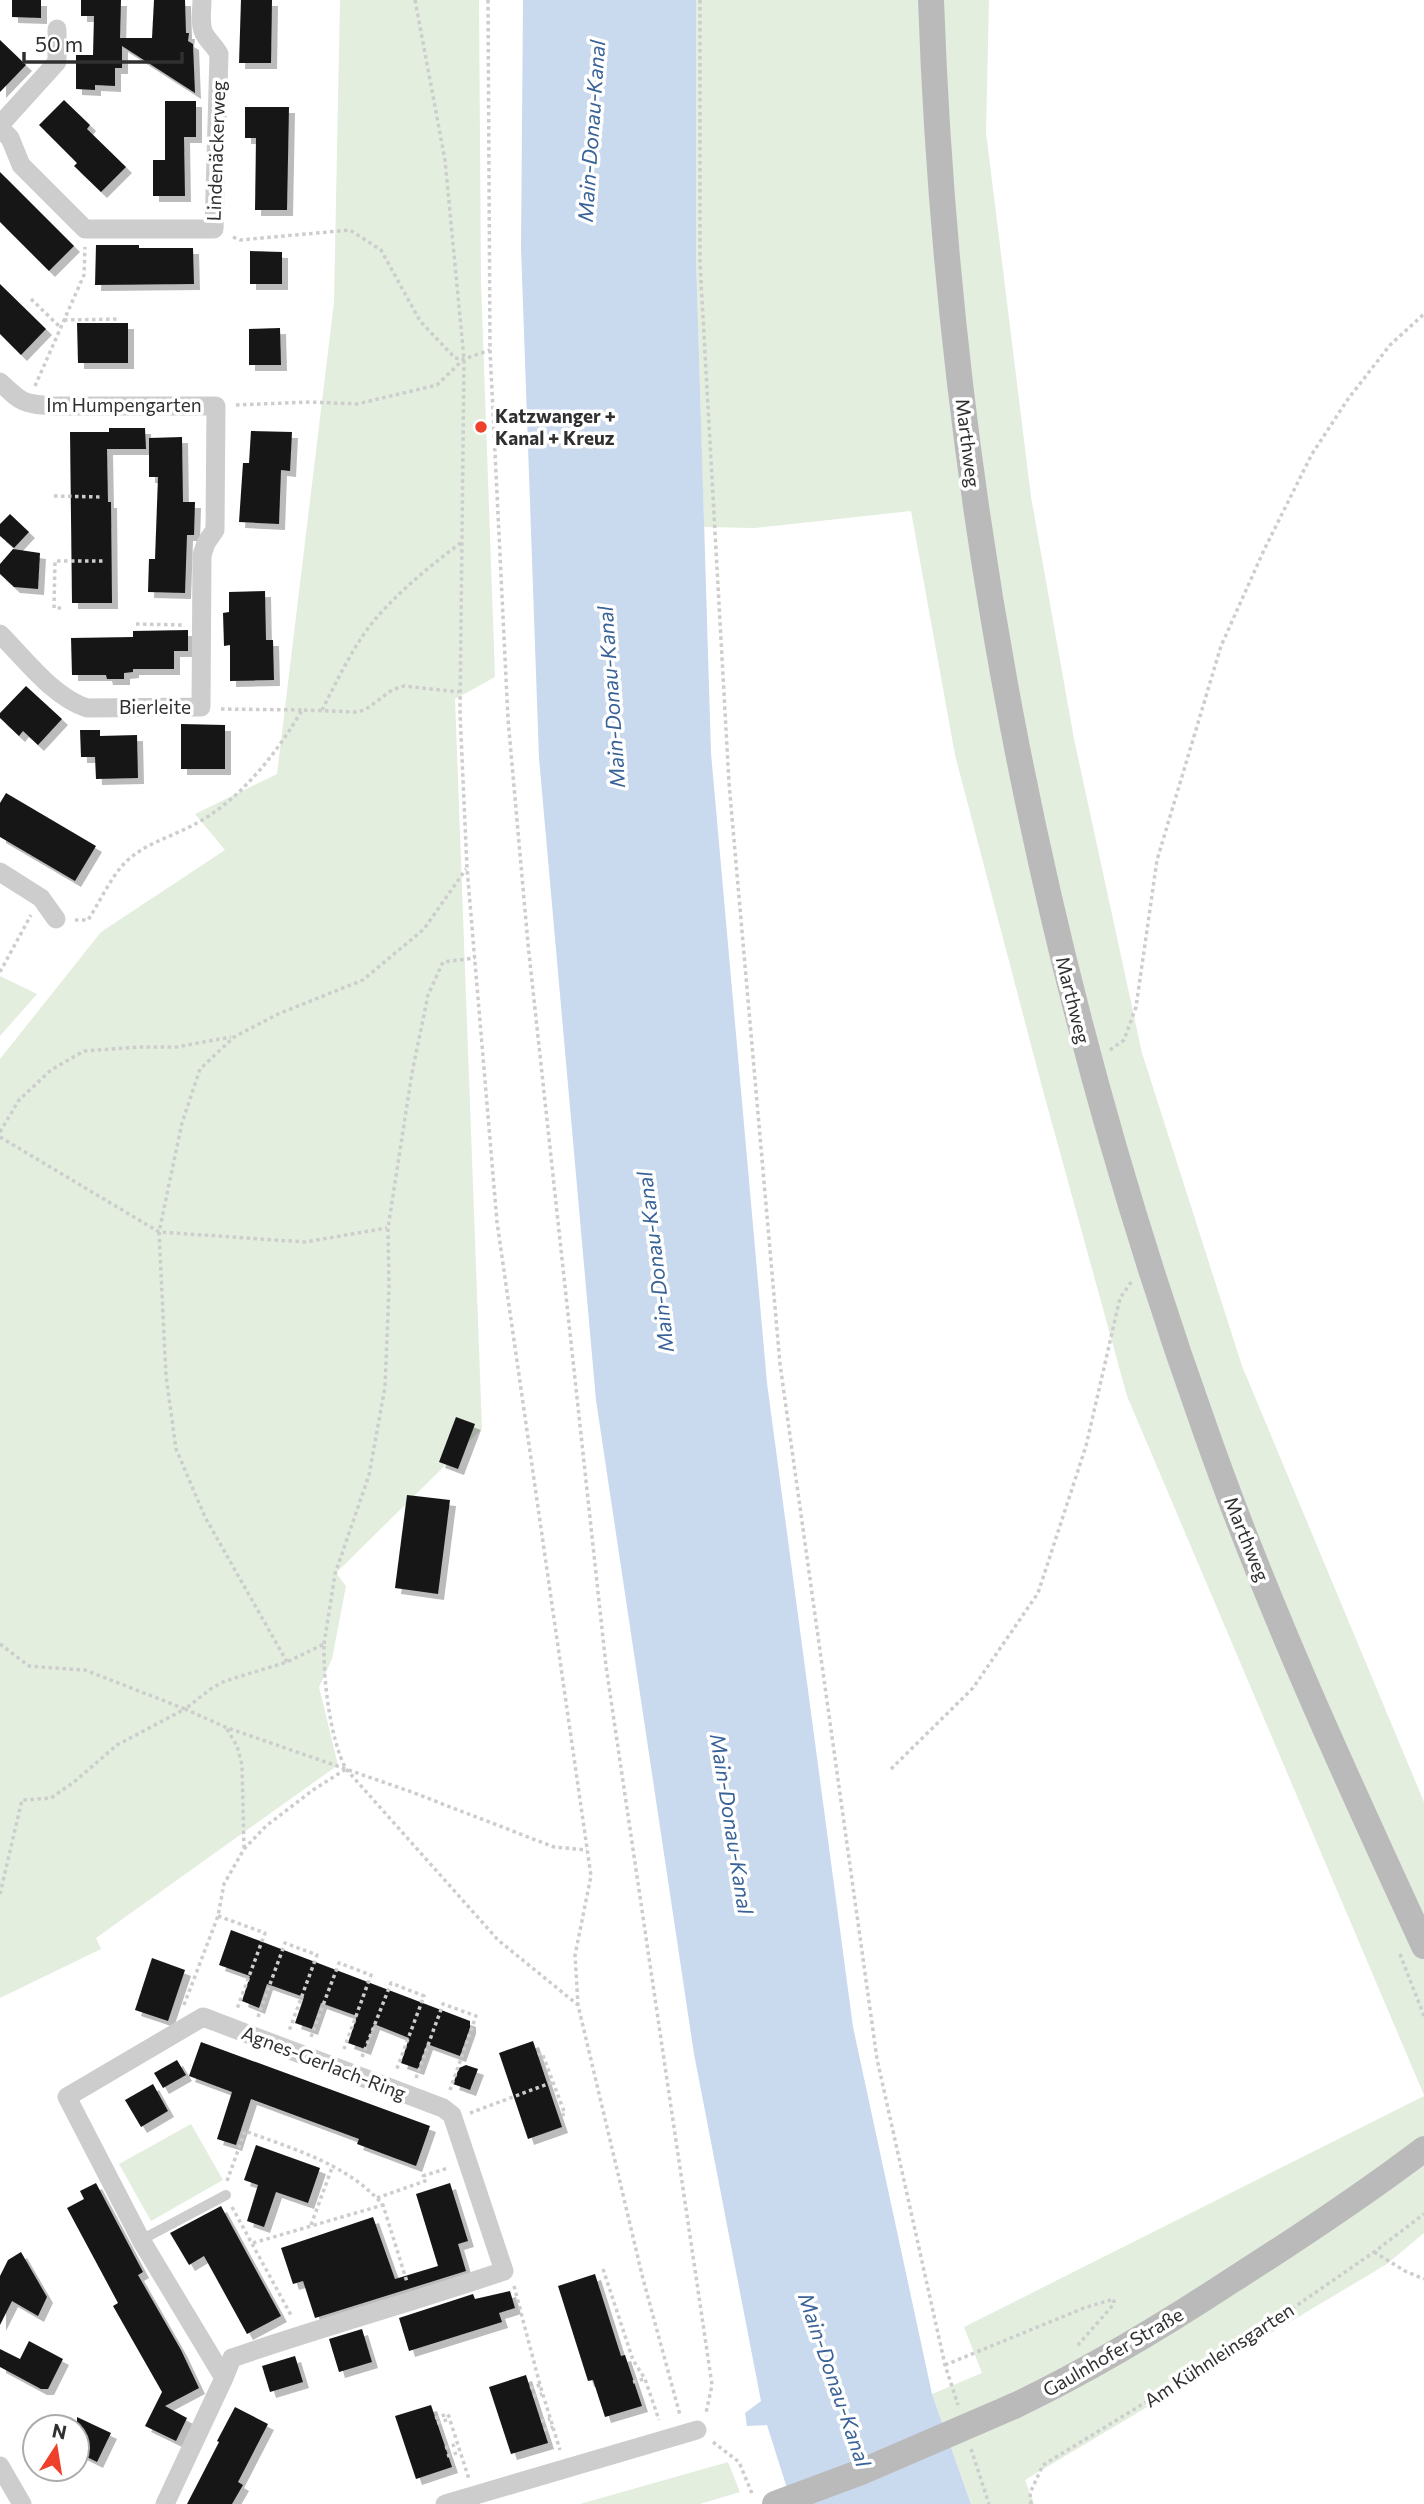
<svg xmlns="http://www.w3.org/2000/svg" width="1424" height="2504" font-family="Commissioner,sans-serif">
<defs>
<filter id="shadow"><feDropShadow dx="6" dy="6" stdDeviation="0" flood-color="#0004"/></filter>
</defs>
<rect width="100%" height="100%" fill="#fff"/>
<g fill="#e3eede">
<polygon points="340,0 479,0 481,282 495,677 455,699 482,1429 336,1573 346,1586 332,1659 319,1687 338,1765 96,1938 101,1949 0,1998 0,1059 101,932 225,850 195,814 277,774 334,302"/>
<polygon points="696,0 989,0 986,132 1031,497 1074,739 1142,1053 1242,1366 1424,1802 1424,2095 1127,1396 1042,1087 955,755 911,511 755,528 704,527 696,256"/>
<polygon points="0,976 37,994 0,1036"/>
<polygon points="1424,2096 1424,2233 1387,2264 1025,2480 1034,2504 971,2504 932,2394 982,2373 964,2327"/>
<polygon points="191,2124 223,2180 151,2221 119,2164"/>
<polygon points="728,2462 740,2492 700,2504 580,2504"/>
</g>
<polygon fill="#c9d9ee" points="523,0 696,0 696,256 711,753 767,1383 853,2027 932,2394 971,2504 792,2504 767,2425 747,2426 745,2413 761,2401 694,2054 596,1400 539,758 521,248"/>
<g fill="#171717" filter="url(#shadow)">
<polygon points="12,0 41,0 41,18 12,17"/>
<polygon points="81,0 121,0 120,38 152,38 154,0 185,0 186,33 189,33 188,41 193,44 195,93 122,46 122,68 115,68 115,86 95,85 95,90 76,89 76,55 93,55 94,16 81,16"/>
<polygon points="241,0 272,0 271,63 239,63"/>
<polygon points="0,40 26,65 0,92"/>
<polygon points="64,100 90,125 87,129 126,167 101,192 74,166 77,163 39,125"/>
<polygon points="165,101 196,101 196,137 184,137 185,196 153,196 153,160 165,160"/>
<polygon points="245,107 289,107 287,210 255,210 256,138 245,138"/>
<polygon points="0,172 74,246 49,271 0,222"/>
<polygon points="96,245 139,245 139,248 193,248 194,284 95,285"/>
<polygon points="250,251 282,252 282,284 250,284"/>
<polygon points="0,284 46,329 21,355 0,334"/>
<polygon points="77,323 128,323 128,363 78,363"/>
<polygon points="280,328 281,365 249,365 249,329"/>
<polygon points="109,428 145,428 146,449 107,449 108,502 111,502 112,603 72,603 70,432 109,432"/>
<polygon points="251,431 292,432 290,471 281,470 279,524 239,522 243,463 249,463"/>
<polygon points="182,437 183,502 195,502 194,535 187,535 185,593 148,592 149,559 155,559 158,477 149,477 149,438"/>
<polygon points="10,514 29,532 14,548 0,536 0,524"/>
<polygon points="13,549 40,553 38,589 14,587 0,574 0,564"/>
<polygon points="265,591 266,640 273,640 274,680 230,681 230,645 224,646 223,613 229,612 229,592"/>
<polygon points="188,630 188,651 174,651 174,669 133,669 133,672 124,673 124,679 107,679 106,675 72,675 71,638 133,637 133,631"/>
<polygon points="26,686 62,719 38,745 23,731 19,736 0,718 0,713"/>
<polygon points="181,724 225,725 225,769 181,769"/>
<polygon points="80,730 100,730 100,736 137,735 138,778 96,779 95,757 81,757"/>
<polygon points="6,793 96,846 75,881 0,837 0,803"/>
<polygon points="456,1417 475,1424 458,1469 439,1462"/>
<polygon points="407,1495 450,1500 438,1594 395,1588"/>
<polygon points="231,1930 470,2021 470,2028 460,2056 427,2044 418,2069 401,2063 409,2038 374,2024 365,2049 348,2043 357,2016 321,2003 312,2029 295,2023 304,1997 267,1984 259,2008 242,2001 250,1976 219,1965"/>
<polygon points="152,1958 185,1970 168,2021 135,2010"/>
<polygon points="533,2041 562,2127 528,2139 499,2053"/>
<polygon points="201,2042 430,2126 416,2166 357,2144 359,2139 251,2099 236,2145 217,2139 232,2092 189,2076"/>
<polygon points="177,2060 186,2075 163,2088 154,2073"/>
<polygon points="466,2065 478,2069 470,2090 453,2084 459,2068"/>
<polygon points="153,2084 168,2111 141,2127 125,2100"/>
<polygon points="256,2145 320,2168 308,2203 276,2192 264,2227 247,2221 258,2185 244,2180"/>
<polygon points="96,2183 143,2272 138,2275 181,2350 199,2388 165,2406 187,2418 176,2441 145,2426 162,2392 113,2306 118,2303 67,2208 84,2199 80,2191"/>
<polygon points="450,2183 468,2241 458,2244 466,2271 315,2318 303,2281 293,2284 281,2248 373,2217 395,2279 438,2266 416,2194"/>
<polygon points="221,2206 281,2316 247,2334 204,2256 189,2265 170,2233"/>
<polygon points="21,2252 47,2297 38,2316 12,2301 0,2325 0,2276 8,2260"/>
<polygon points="595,2274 621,2356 625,2355 642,2406 605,2417 593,2380 588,2381 558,2286"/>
<polygon points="510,2291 515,2308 499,2313 502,2322 409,2351 399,2318 473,2294 475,2299"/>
<polygon points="362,2329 372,2362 339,2372 329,2339"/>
<polygon points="29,2341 63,2359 48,2389 41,2389 0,2367 0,2349 20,2359"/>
<polygon points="295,2356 303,2382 270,2392 262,2366"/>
<polygon points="526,2375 548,2443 511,2454 489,2387"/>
<polygon points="431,2405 452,2467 416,2479 395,2416"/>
<polygon points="235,2407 268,2424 238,2482 243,2485 232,2504 187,2504 219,2442 217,2441"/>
<polygon points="77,2417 111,2433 97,2462 77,2452"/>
</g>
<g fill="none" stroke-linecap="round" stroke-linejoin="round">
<g stroke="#cdcdcd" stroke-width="3.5" stroke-dasharray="3.5 3.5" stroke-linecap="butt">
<polyline points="415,0 445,160 464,359 460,713 467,868 497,1222 591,1876 575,1955 578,2005 643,2279 680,2415"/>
<polyline points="488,0 490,350 508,719 528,944 606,1666 712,2385 706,2413"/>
<polyline points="700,0 700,263 729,783 780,1364 877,2059 945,2365 958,2405"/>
<polyline points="233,237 240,240 350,230 381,250 420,321 455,358 464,359"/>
<polyline points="31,299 61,328"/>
<polyline points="64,320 120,319"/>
<polyline points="35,386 84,275 85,247"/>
<polyline points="236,405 310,402 357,404 437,385 464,359 490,350"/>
<polyline points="54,496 102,497"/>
<polyline points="61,608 54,608 55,561 104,561"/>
<polyline points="136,624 182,625"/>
<polyline points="221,709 302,710"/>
<path d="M322,710C338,679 354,644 377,617C402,589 431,565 462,542"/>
<path d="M75,920H88C99,903 109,881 122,866C141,844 172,837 197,823C241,799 277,753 302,710L356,712L365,710L392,690L404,686L459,692"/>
<polyline points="0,972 31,915"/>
<polyline points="1110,1050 1124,1040 1136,1007 1157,860 1221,646 1264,550 1312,454 1348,399 1390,345 1424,314"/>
<polyline points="0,1132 19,1100 51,1070 84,1051 140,1047 176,1047 231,1037"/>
<polyline points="0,1137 159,1232 305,1242 387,1228"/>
<path d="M0,1644L29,1666L85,1670L185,1709L212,1688L225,1681L287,1662L324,1644C323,1678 330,1739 346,1769L498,1940L578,2005"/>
<polyline points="324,1644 335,1574 369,1475 385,1387 389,1288 388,1228 412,1073 428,995 443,962 475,958"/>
<polyline points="287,1662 205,1517 176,1449 166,1376 159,1232 182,1123 200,1069 234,1037 278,1014 363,980 424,929 466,869"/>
<polyline points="227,1729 237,1746 242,1765 244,1849"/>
<polyline points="891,1769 973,1688 1038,1593 1086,1446 1120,1298 1132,1281"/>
<polyline points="0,1894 22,1800 51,1798 74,1782 117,1745 185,1709 225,1727 409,1791 554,1847 587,1850"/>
<polyline points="218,1916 265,1933 237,2009"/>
<polyline points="1400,1954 1424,2016"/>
<polyline points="184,2005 218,1916 224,1884 244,1849 266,1826 313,1790 346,1769"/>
<polyline points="258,2017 285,1943 317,1955 289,2031"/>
<polyline points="311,2037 339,1963 371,1975 344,2049"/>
<polyline points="538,2055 542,2053 565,2114 558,2116"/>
<polyline points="362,2057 391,1983 424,1996 396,2071"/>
<polyline points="416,2078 443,2004 476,2016 450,2090"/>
<polyline points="470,2113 553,2082"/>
<path d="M227,2181L245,2131C293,2149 348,2164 383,2205L407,2282"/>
<polyline points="377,2198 425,2181 423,2176 448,2168"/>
<polyline points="232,2207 292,2317"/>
<polyline points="311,2225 333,2165"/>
<polyline points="253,2243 383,2205"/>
<polyline points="1374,2252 1405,2271 1424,2279"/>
<polyline points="603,2269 633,2360 645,2379 659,2420"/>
<polyline points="514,2286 540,2385 560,2450"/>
<polyline points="945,2365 1084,2308 1114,2299 1114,2304 1077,2346"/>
<polyline points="633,2382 644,2379"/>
<polyline points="530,2388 540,2385"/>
<polyline points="533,2396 542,2394"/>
<polyline points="435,2418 448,2414 469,2479"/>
<polyline points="541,2421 550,2419"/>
<polyline points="437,2423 450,2419"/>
<polyline points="544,2430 553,2427"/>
<polyline points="713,2442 739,2462 753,2496"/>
<polyline points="445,2448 458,2444"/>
<polyline points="971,2449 989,2504"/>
<polyline points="447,2456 460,2452"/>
<polyline points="1031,2504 1030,2493 1043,2465 1238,2346 1374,2252 1424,2214"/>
</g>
<polyline stroke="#cdcdcd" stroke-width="10" points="141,2240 226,2195"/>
<g stroke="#cdcdcd" stroke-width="19">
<polyline points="0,125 57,62 57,29"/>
<path d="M0,128L10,138L21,165L85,229H214L219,54C215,46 209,42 205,35C199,26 202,10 202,0"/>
<path d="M0,382C22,403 23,404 54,406H216L215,530L206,543L202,555L201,707L87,708C53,697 25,659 0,634"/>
<polyline points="0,872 41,898 56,919"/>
<polyline points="0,2466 22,2504"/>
<path d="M165,2504L224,2378L232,2358C322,2327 413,2302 504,2271L452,2115L443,2108L203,2017L67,2097L141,2240L224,2378"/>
<polyline points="445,2504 697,2430"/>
</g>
<g stroke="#bababa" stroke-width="26">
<path d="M931,0C948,489 1041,972 1206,1432C1268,1608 1346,1777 1424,1946"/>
<path d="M1014,2406C1090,2370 1161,2327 1231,2281C1297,2239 1362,2196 1424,2149"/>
</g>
<polyline stroke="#bababa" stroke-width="26" points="775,2504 861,2472 1014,2406"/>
</g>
<circle fill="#ef402b" stroke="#fff" stroke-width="2.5" cx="481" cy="427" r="7"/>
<g text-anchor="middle" stroke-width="7" stroke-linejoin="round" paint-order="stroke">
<g font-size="19" fill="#303030" stroke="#fff">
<text transform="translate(216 151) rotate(-88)" y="7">Lindenäckerweg</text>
<text x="124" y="412">Im Humpengarten</text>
<text transform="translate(968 443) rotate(83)" y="7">Marthweg</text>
<text x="155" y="714">Bierleite</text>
<text transform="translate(1073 1000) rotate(76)" y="7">Marthweg</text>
<text transform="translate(1247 1539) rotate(68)" y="7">Marthweg</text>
<text transform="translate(324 2063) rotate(21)" y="7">Agnes-Gerlach-Ring</text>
<text transform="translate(1113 2352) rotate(-30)" y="7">Gaulnhofer Straße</text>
<text transform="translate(1219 2355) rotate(-33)" y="7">Am Kühnleinsgarten</text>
</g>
<g font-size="19" font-weight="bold" fill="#303030" stroke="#fff" text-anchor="start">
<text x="495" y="423">Katzwanger +<tspan x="495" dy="22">Kanal + Kreuz</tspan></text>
</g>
<g font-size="21" font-style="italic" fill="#396298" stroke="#fff">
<text transform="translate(592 131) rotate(-86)" y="7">Main-Donau-Kanal</text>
<text transform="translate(612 697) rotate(-94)" y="7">Main-Donau-Kanal</text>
<text transform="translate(656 1262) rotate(-97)" y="7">Main-Donau-Kanal</text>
<text transform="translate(731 1824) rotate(81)" y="7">Main-Donau-Kanal</text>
<text transform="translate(834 2380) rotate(71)" y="7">Main-Donau-Kanal</text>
</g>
</g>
<g transform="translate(56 2448) rotate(12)"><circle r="33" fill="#ffffff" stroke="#acacac" stroke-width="2"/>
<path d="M0-5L12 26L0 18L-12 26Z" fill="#ef402b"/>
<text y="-10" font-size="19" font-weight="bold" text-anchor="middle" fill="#303030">N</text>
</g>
<path d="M24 52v10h158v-10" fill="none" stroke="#303030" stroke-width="3.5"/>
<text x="35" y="52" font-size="21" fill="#303030" stroke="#ffffff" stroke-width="5" paint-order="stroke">50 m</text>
</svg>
